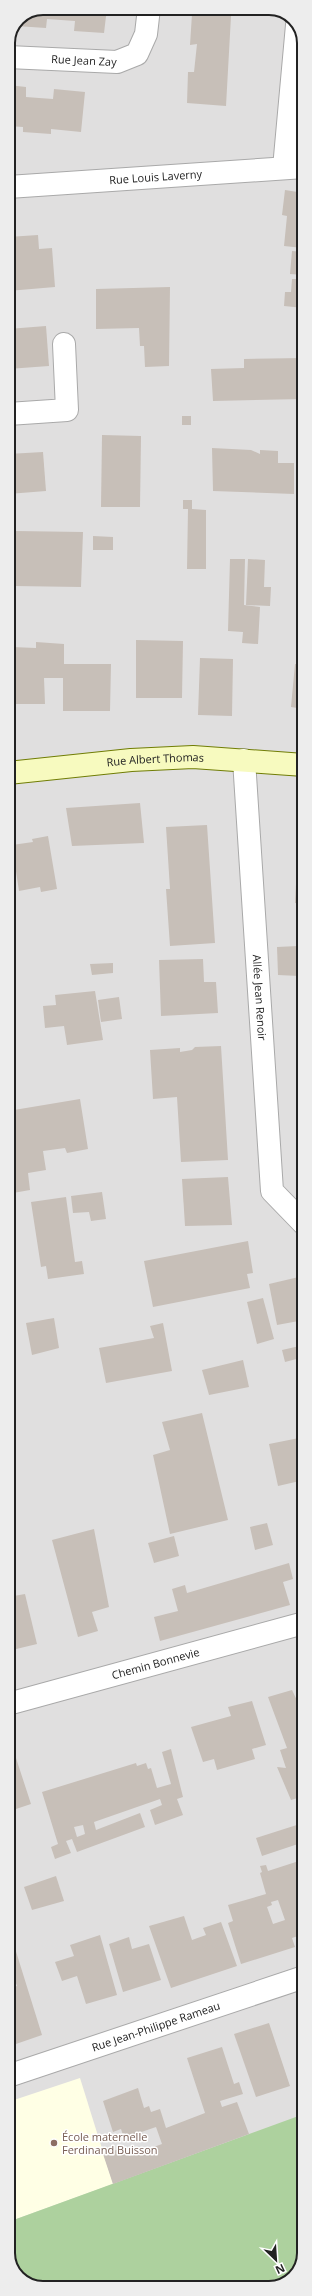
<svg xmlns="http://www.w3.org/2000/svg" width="312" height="2296" font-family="'Open Sans',sans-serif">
<rect width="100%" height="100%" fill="#f2efe9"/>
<polygon fill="#e0dfdf" points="43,8 273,8 294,18 304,39 304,2253 295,2276 273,2288 39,2288 18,2278 8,2257 8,43 18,18"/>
<polygon fill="#ffffe5" points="80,2078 113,2184 8,2222 8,2102"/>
<polygon fill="#add19e" points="304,2114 304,2253 295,2276 273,2288 39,2288 18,2278 8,2257 8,2222"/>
<g fill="#c7bfb8" fill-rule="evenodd">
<polygon points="43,8 107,8 104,33 74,31 75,21 47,19 46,28 16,26 18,18"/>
<polygon points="192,14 231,16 226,106 187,103 188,72 194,72 197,44 190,45"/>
<polygon points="8,85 26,87 26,97 39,98 53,99 54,89 85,92 81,132 51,129 51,134 23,132 23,127 8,126"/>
<polygon points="285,190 304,193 303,248 284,246 287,216 282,215"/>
<polygon points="38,235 39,249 52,248 55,287 8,291 8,237"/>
<polygon points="292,251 304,252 304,275 290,274"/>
<polygon points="292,279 304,279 304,308 284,306 285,292 291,292"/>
<polygon points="170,287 169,366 145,367 144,346 140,346 139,328 96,329 96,289"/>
<polygon points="46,326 49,366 8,369 8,329"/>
<polygon points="303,358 304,399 213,401 211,369 244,368 244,359"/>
<rect x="182" y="416" width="9" height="9"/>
<polygon points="102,435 141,436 140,507 101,507"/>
<polygon points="212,448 251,450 260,454 260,450 278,451 278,463 294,463 294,494 213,491"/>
<polygon points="43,452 46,491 8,494 8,454"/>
<polygon points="183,500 192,500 192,509 206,510 206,569 187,569 188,509 183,509"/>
<polygon points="15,531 83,532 81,587 14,586"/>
<polygon points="93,536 113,537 113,550 93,550"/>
<polygon points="230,559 245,559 244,605 260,607 258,644 242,643 243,632 228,631"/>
<polygon points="248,559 265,560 264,587 271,587 270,606 246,605"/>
<polygon points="136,640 183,641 182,698 136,698"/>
<polygon points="36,642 64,644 64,664 111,664 110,711 63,711 63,678 44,678 45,704 8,704 8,653 12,654 12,647 36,648"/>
<polygon points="200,658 233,659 232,716 198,715"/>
<polygon points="295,664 304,665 304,709 291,707"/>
<polygon points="140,803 144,843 72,846 66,808"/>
<polygon points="207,825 215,943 170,946 166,889 170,889 166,827"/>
<polygon points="48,836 57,889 41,892 40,887 19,891 12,845 33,842 32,839"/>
<polygon points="297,865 304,865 304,904 295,903"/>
<polygon points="298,946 299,976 278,975 277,947"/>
<polygon points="203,959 204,982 216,982 218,1013 161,1016 159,960"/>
<polygon points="113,963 113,973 92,975 90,964"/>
<polygon points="95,991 103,1040 67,1045 64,1026 45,1028 43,1006 56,1005 55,995"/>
<polygon points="119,997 122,1019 101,1022 98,1000"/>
<polygon points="221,1046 228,1160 181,1162 177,1097 153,1099 150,1050 180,1048 180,1052 192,1050 195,1047"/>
<polygon points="80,1099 88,1149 67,1153 65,1148 43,1151 46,1170 28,1173 30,1190 13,1193 8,1162 8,1111"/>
<polygon points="228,1177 232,1225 185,1226 182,1179"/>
<polygon points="102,1192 106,1219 91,1221 89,1212 73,1213 71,1196"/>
<polygon points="66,1197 75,1262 82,1261 84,1274 48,1279 46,1266 41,1267 31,1202"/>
<polygon points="248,1241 253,1273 247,1274 250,1288 153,1307 144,1261"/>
<polygon points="303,1276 304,1320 277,1325 269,1284"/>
<polygon points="263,1298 274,1339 257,1344 247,1302"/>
<polygon points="54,1318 59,1348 32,1355 26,1323"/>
<polygon points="163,1323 172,1371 106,1383 99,1348 154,1338 150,1326"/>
<polygon points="304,1345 304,1357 285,1362 282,1350"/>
<polygon points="243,1360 249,1387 209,1395 202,1370"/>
<polygon points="202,1413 228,1520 170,1534 153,1455 170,1450 162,1422"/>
<polygon points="304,1437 304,1480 278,1486 269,1444"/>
<polygon points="267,1523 273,1545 255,1550 250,1527"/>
<polygon points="94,1529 109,1607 92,1612 98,1631 78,1637 52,1540"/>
<polygon points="174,1536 179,1556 154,1563 148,1543"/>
<polygon points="289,1563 293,1579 283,1582 290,1605 160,1641 154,1617 178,1611 172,1589 185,1585 187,1593"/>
<polygon points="25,1594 37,1644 8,1651 8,1597"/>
<polygon points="292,1690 304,1715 304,1796 291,1800 277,1767 286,1768 280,1750 287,1748 268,1697"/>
<polygon points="252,1701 266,1745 252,1749 255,1759 217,1770 214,1759 203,1762 191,1727 231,1716 228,1707"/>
<path d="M171,1749L183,1797L177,1799L183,1815L155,1825L150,1810L162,1805L160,1799L94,1822L96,1830L140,1813L145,1827L77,1852L72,1839L66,1841L71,1853L55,1859L51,1847L58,1844L42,1792L136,1763L137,1766L146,1763L148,1769L151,1768L157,1788L171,1784L162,1752ZM83,1825L85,1834L77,1837L74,1827Z"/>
<polygon points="16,1758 31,1804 13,1810 11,1806 8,1807 8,1761"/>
<polygon points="303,1823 304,1842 262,1856 256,1838"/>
<path d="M302,1860L304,1866V1934L292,1938L295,1947L241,1964L228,1923L233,1921L228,1905L266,1894L260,1873L262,1872L260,1866L266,1865L268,1871ZM278,1900L285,1920L273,1924L267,1907L272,1905L271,1902Z"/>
<polygon points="56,1876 64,1901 32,1910 24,1887"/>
<polygon points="184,1916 192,1940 206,1935 203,1928 221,1922 237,1966 171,1988 149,1926"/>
<polygon points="9,1929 42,2035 13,2045 8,2028 8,1989 17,1986 8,1961"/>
<polygon points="100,1935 117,1995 86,2004 77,1976 62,1981 55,1962 74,1956 70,1945"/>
<polygon points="129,1937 132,1949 149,1944 161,1980 123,1992 109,1944"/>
<polygon points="304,2016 304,2042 296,2019"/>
<polygon points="269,2023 290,2086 256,2097 234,2034"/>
<polygon points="222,2047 234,2084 239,2082 243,2094 220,2101 222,2107 237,2102 249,2134 113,2184 103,2154 126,2147 129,2156 162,2144 156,2127 124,2138 121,2129 113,2132 103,2101 138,2088 144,2108 149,2106 151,2112 160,2109 166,2128 205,2113 187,2058"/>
</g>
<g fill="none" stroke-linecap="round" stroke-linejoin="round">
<g stroke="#a9a9a9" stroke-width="24">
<g id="street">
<path id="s1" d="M8,57L117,62L137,54L146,34L149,8"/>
<polyline points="284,168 297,25"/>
<path id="s2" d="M8,187L304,167"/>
<polyline points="8,414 67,410 64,344"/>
<path id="s3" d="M244,760L272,1191L304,1224"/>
<path id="s4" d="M8,1704L304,1623"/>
<path id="s5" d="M8,2076L304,1977"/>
</g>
</g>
<g stroke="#707d05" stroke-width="24">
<g id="secondary">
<path id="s6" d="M8,773L131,760L193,757L304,765"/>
</g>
</g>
<use href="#street" stroke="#fff" stroke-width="22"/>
<use href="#secondary" stroke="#f7fabf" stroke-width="22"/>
</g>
<circle fill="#8d6e63" stroke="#fff" stroke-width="1.5" cx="54" cy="2143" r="4"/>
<g text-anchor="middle" stroke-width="3" stroke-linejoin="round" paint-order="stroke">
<g font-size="11" fill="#222" stroke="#fff">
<text dy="4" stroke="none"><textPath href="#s1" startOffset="76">Rue Jean Zay</textPath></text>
<text dy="4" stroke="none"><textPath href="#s2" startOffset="148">Rue Louis Laverny</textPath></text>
<text dy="4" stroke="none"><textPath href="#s6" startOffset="148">Rue Albert Thomas</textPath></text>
<text dy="4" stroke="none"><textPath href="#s3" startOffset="238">Allée Jean Renoir</textPath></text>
<text dy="4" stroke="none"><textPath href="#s4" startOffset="153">Chemin Bonnevie</textPath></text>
<text dy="4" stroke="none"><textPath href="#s5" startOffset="156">Rue Jean-Philippe Rameau</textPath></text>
</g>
<g font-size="11" fill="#785e54" stroke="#fff" text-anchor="start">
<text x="62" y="2141">École maternelle<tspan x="62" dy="13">Ferdinand Buisson</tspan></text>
</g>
</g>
<path d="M0 0H312V2296H0ZM43 15H269A28 28 0 0 1 297 43V2253A28 28 0 0 1 269 2281H43A28 28 0 0 1 15 2253V43A28 28 0 0 1 43 15Z" fill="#ededed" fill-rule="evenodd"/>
<path fill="none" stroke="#222" stroke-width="2" d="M43 15H269A28 28 0 0 1 297 43V2253A28 28 0 0 1 269 2281H43A28 28 0 0 1 15 2253V43A28 28 0 0 1 43 15Z"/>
<g transform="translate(276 2260) rotate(155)" stroke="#ffffff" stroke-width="3" paint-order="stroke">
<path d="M0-3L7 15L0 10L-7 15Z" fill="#222222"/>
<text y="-6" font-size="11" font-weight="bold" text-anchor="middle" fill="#222222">N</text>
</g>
</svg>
